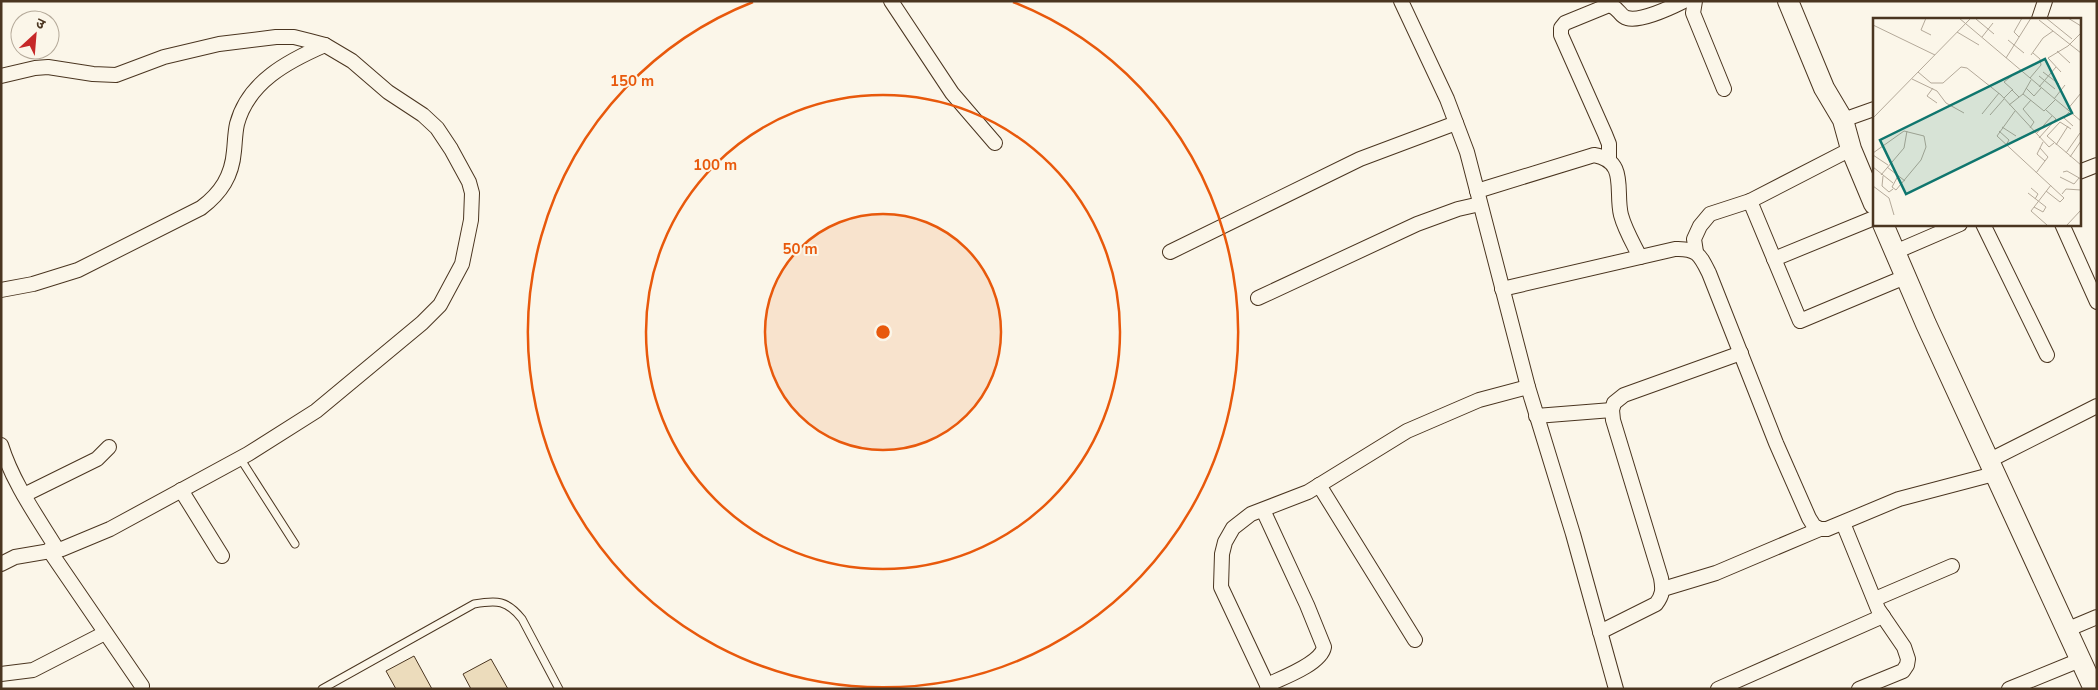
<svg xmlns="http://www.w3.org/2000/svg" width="2098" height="690" font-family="'Nunito Sans','Noto Sans Devanagari',sans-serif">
<rect width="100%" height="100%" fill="#fbf6e9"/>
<g fill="#ecdcbc" stroke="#4a3520">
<polygon points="414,656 432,689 396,689 386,671"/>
<polygon points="491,659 508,689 471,689 463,674"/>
</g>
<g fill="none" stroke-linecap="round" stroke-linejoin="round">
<g stroke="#4a3520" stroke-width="9">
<g id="lane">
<polyline points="240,458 295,544"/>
<path d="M322,689L474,604C497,600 507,600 522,619L559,689"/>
</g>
</g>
<g stroke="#4a3520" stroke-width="16">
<g id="street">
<polyline points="891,1 952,93 995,143"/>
<polyline points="1401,1 1447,99 1467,152 1528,387 1573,534 1616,689"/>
<polyline points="1695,1 1693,13 1724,89"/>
<polyline points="2039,19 2045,1"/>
<polyline points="1,76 35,68 48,67 93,74 116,75 164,57 219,44 276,37 294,37 310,41 325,45 352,61 388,92 423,115 437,128 451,149 469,182 472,193 471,220 462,264 440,305 422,323 316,411 248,454 110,529 62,549 15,557 1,564"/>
<polyline points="1843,120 1874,109"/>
<path d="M1609,159V144L1605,134L1561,35V28L1565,23L1609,5C1620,8 1619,16 1627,18C1640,22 1672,7 1684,1"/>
<polyline points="2079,172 2097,165"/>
<path d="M1477,191L1594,155C1628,161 1615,191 1621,215C1625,230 1633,243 1640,257"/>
<polyline points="1750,201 1800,321 1905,277"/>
<polyline points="1983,224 2047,355"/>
<polyline points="2062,224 2097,302"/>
<polyline points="1170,252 1360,159 1456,123"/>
<polyline points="1696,252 1694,239 1700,226 1710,214 1750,201 1851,149"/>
<polyline points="1895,252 1960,224"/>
<polyline points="1774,259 1874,218"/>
<path d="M1502,289L1675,249C1697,248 1700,255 1709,273L1776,443L1809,518L1814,526L1820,529H1827L1899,499L1994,474"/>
<path d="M1,290L33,284L78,270L201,208C221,193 232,176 234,151C235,142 235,133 237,124C248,82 288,61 325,45"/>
<polyline points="1258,298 1417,224 1458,209 1480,204"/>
<polyline points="1536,416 1612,410"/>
<path d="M1,445C13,483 36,515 57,549"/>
<polyline points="1988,461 2097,406"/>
<polyline points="1319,485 1415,640"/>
<polyline points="181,490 222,556"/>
<polyline points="24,495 97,459 109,447"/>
<path d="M1263,510L1307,605L1324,647C1321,664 1282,678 1267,685"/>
<polyline points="1843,523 1878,609 1904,647 1908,659 1907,665 1903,671 1859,689"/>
<polyline points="49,550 142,686"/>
<polyline points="1663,589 1716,573 1820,529"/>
<polyline points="1875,599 1952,566"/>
<polyline points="2066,630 2097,617"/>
<path d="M1600,632L1656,604C1663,595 1663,589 1661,578L1613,420L1612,410L1614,403L1624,395L1741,353"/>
<polyline points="1,674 33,670 105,633"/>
<polyline points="1269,689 1221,587 1222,554 1225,542 1233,528 1251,514 1308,492 1407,431 1479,400 1528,387"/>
<polyline points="1718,689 1883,616"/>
<polyline points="2009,689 2080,660"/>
</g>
</g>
<g stroke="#4a3520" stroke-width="22">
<g id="secondary">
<polyline points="1788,1 1824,88 1843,120 1851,149 1874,204"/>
<polyline points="1883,224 1926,324 2094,689"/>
</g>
</g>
<use href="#lane" stroke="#fbf6e9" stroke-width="7"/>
<use href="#street" stroke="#fbf6e9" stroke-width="14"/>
<use href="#secondary" stroke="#fbf6e9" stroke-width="20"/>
</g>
<circle cx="883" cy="332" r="118" fill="#e8590c" fill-opacity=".12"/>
<g fill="none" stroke="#e8590c" stroke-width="2.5">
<circle cx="883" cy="332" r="118"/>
<circle cx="883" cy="332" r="237"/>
<path d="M1013 2A355 355 0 1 1 753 2"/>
</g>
<g transform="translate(1873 18)">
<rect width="208" height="208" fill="#fbf6e9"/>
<path fill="none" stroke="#b4a999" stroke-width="1" d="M53,0L48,12L58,17M86,0L208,103M173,0L199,21M195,0L208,8M103,1L121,16M166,2L208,35M0,7L62,37M84,14L106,27M109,19L120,5M146,19L141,14L149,0M135,22L151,35M184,33L197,45M158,37L170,20L180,13M133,40L158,0M45,54L58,65H70L88,49L94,50L128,77L176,129L181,125M170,54L186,66M188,54L175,40L195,28L208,15M166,58L182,71M157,60L168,47L167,41L160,35M39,61L64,73L73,85L91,95M166,69L183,49M60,70L54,78L64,85M153,70L161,78L168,70M140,72L131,64L140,57M150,76L158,62M131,80L139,72L146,79M181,81L192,67M136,87L150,76L171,93L182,82M194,92L208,75M142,93L124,118L191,180L187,184L173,173M196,94L191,100L200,108M109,96L126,75M117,97L131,81M0,100L98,0M129,109L143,118M157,110L161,104L150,91L158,82M198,111L187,104L174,118L208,147M126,113L136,122L133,127M163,116L179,98M166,120L183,101L173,92M170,124L164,136L172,143M183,127L195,108M0,135L31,113L51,118L53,129L48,142L23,172L19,169L25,158M193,135L207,115M0,137L15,147M197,139L208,123M0,149L20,165M14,149L32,163M190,154L194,153L208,161M163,155L175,139L167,130M8,157L31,130L34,113M10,158L9,168L16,174L20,171M187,159L201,166L206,160M0,168L16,180L21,197M158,170L165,176L162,181M155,175L173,189L170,194L161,189M189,176L193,171L208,172M174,207L158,193L178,167M194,207L208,192"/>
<path fill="#0f766e" fill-opacity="0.15" stroke="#0f766e" stroke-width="2.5" d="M172,41L199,95L33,176L7,122Z"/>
<rect width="208" height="208" fill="none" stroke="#4a3520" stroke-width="2.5"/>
</g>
<circle cx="883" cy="332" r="8" fill="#e8590c" stroke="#fbf6e9" stroke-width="2.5"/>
<g font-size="15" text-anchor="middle" font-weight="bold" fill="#e8590c" stroke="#fbf6e9" stroke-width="4" stroke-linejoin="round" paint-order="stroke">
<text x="632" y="86">150 m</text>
<text x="715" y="170">100 m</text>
<text x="800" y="254">50 m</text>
</g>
<rect width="2098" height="690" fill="none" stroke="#4a3520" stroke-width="5"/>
<g transform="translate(35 35) rotate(26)"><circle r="24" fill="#fbf6e9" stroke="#b4a999"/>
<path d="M0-4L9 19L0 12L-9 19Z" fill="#c62828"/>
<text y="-8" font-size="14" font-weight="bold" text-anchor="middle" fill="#4a3520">उ</text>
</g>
</svg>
